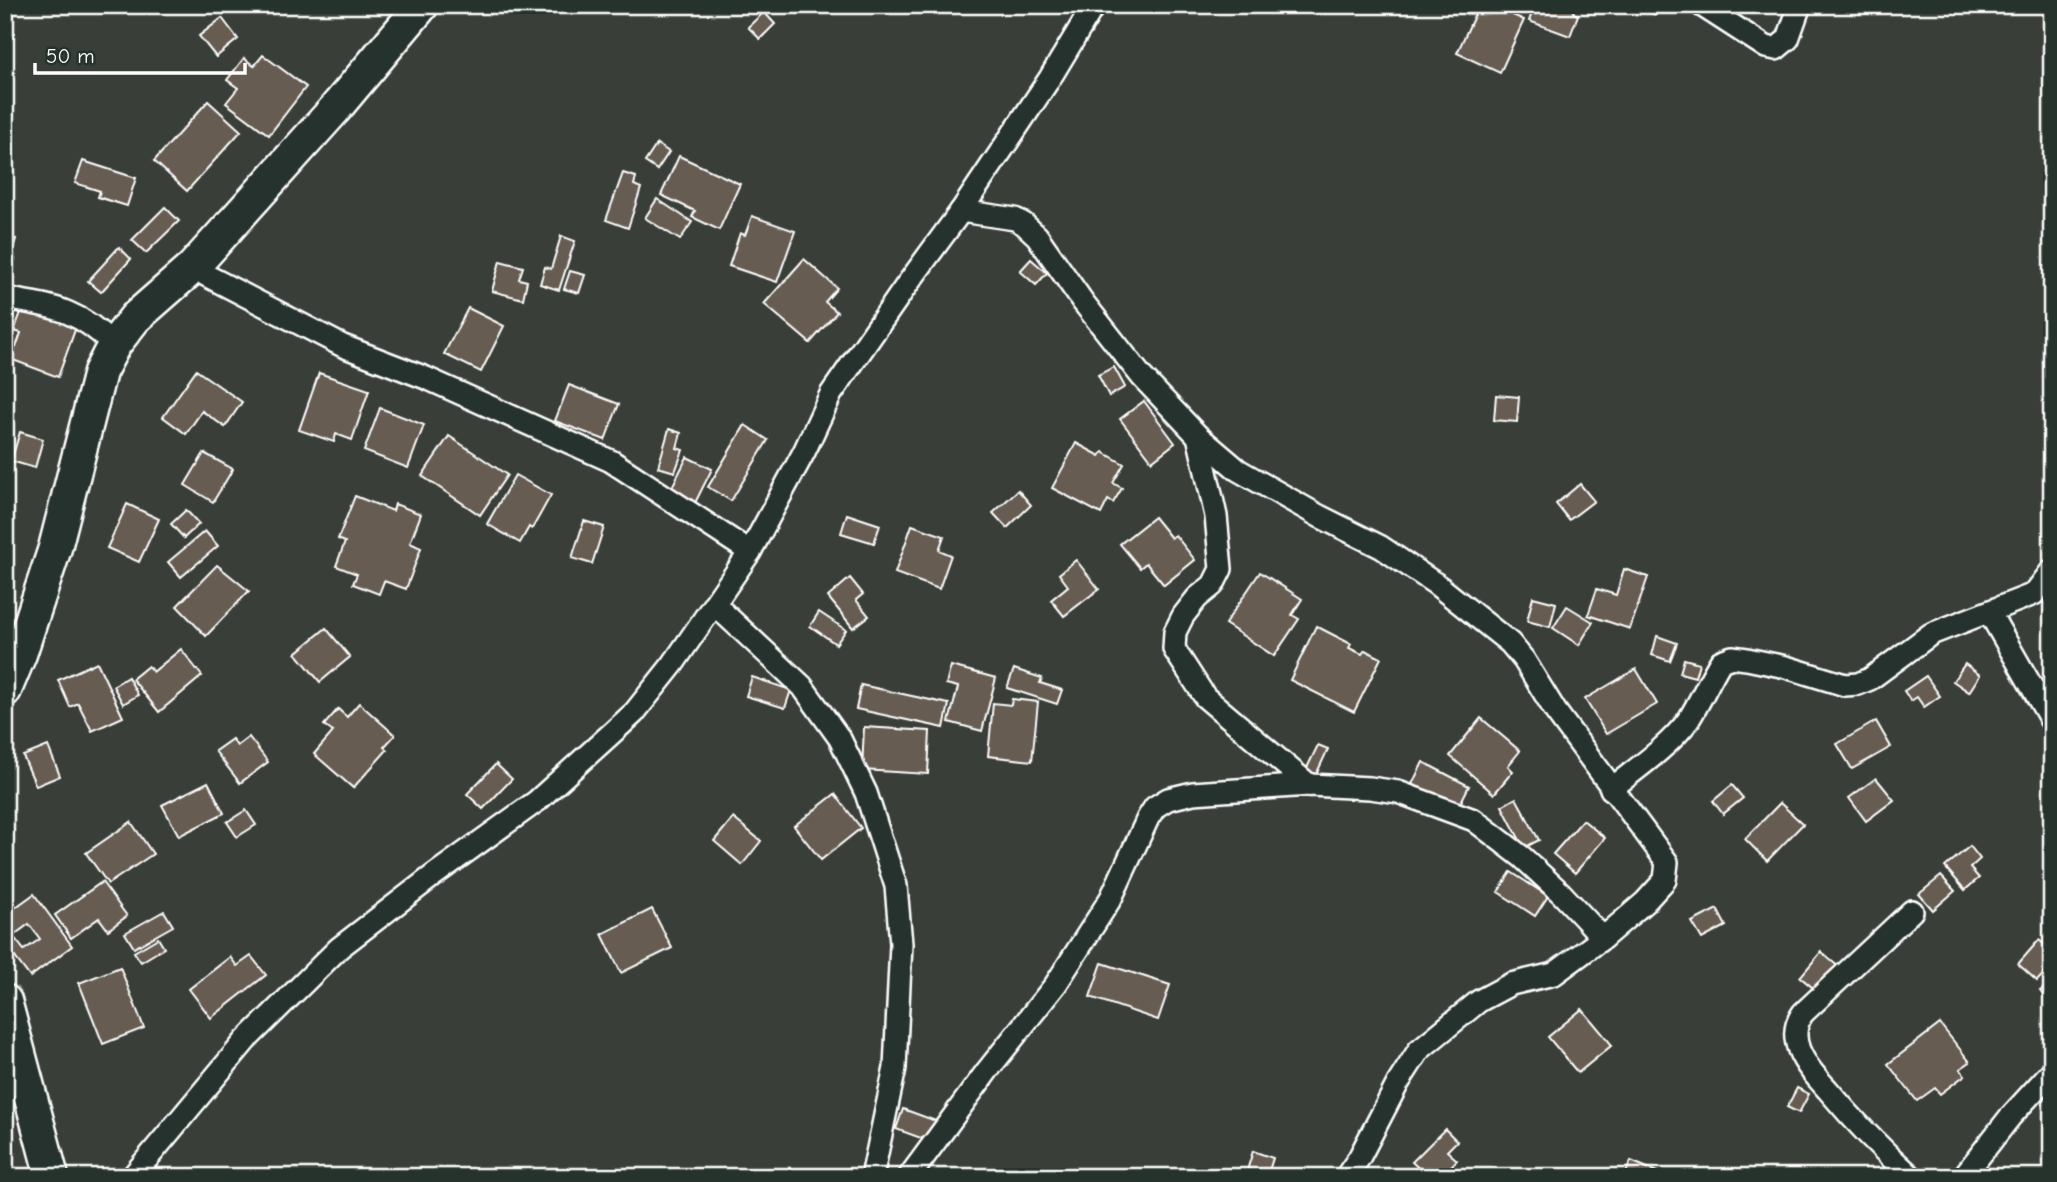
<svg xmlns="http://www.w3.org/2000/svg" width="2057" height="1182" font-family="'Comic Neue',sans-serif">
<rect width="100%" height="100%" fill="#393f38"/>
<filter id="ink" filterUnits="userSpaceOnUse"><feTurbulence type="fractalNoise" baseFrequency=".0143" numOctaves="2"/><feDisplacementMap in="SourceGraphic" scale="14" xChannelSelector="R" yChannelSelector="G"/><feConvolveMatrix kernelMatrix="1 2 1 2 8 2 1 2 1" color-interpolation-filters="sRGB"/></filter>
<g filter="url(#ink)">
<g fill="#665c51" stroke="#fff" stroke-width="2" fill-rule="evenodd">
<polygon points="1479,5 1491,5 1524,20 1500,73 1457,53"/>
<polygon points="1535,5 1576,5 1573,13 1578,15 1570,36 1529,21"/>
<polygon points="1629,5 1660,5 1656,15"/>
<polygon points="764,12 775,24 760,39 748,27"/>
<polygon points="222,18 238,39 216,57 199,36"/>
<polygon points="263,55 306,87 269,135 226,103 238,88 227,80 244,58 254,66"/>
<polygon points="208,101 241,131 187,191 154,161"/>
<polygon points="657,144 669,152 657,170 645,162"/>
<polygon points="679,156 740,184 719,230 692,217 695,211 661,195"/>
<polygon points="83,161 136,178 127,206 98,197 100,191 75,183"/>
<polygon points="623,173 636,177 634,185 641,188 628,228 606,220"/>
<polygon points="657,199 692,222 680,240 645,218"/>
<polygon points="165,207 179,221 146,253 132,240"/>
<polygon points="752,216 795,231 777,282 729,266 740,233 745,235"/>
<polygon points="5,221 12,223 8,237 16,239 10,257 15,259 7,284 5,283"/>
<polygon points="561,236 575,241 559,290 540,284 545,267 551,269"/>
<polygon points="119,247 131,259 101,292 88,281"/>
<polygon points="804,259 837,288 825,302 837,312 810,343 764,304"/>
<polygon points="1031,259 1047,273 1036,285 1020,271"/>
<polygon points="500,261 523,267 519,279 527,281 523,299 492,291"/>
<polygon points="570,271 585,275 579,293 564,289"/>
<polygon points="23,307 76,327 58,377 5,357 9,345 16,347 21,333 14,331"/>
<polygon points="468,308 504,326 481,372 444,354"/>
<polygon points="1114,367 1125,387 1109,396 1098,375"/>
<polygon points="196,370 242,402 225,427 202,411 186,434 163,417"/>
<polygon points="319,373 369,390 352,440 336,434 334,442 299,430"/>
<polygon points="569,385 619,404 605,440 555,421"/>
<polygon points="1496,395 1519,397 1517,422 1494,420"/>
<polygon points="1144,401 1175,443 1152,461 1120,419"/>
<polygon points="380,408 424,425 408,468 364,451"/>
<polygon points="745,425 768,440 731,501 708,487"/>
<polygon points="669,429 681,433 677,448 683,450 675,472 658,467"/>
<polygon points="20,432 43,439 35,468 11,461"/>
<polygon points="449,436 507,475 480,515 422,476"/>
<polygon points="1076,443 1100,456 1103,452 1124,464 1113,483 1122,488 1113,503 1108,500 1101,514 1052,488"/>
<polygon points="204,453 233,469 213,502 185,485"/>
<polygon points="687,457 712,469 693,507 668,495"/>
<polygon points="515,475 551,495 532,529 529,527 520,543 487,524"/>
<polygon points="1580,484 1594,501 1569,520 1556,504"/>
<polygon points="1018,490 1031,505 1007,528 993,513"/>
<polygon points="355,496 393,511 395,504 421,514 410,543 421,548 406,589 384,581 379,594 353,584 357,574 336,566 345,542 338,539"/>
<polygon points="127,504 159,519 139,562 107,548"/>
<polygon points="186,510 199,524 184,538 171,524"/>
<polygon points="847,514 880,525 874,543 841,533"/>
<polygon points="1154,517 1171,538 1175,535 1195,560 1164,585 1146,563 1140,568 1120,544"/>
<polygon points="584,521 604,527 592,564 572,558"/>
<polygon points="912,525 944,536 939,550 951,555 939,589 895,573"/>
<polygon points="205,531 218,546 181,577 168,562"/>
<polygon points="1076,560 1099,589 1064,616 1051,600 1068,586 1059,574"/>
<polygon points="217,565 249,591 206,636 177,606"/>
<polygon points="1624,569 1648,577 1630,629 1588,615 1597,589 1616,595"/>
<polygon points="1260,572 1302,599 1292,615 1299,619 1274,656 1225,624"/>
<polygon points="850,578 863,594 856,600 869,616 853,628 828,597"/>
<polygon points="1533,597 1556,603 1550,627 1527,621"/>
<polygon points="1567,606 1593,622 1579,645 1553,628"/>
<polygon points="819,612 846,630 836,644 810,626"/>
<polygon points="1316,626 1351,644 1349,648 1362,654 1365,650 1381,658 1354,712 1290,680"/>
<polygon points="326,628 350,657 320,682 296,653"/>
<polygon points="1657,636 1677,643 1670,661 1652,655"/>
<polygon points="181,649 202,676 159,712 132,679 148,666 153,672"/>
<polygon points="1684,659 1699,663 1695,677 1680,673"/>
<polygon points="97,662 123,717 92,731 78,703 70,707 58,680"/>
<polygon points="1965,664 1980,675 1969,692 1953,681"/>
<polygon points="951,666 996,678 982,731 949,722 958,687 946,684"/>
<polygon points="1014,669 1042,678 1040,683 1062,690 1057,704 1007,688"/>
<polygon points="1636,669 1657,704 1606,734 1585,699"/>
<polygon points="1926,676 1940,696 1924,707 1917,697 1911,701 1904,691"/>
<polygon points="128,677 138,695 123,704 113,686"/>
<polygon points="752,677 791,690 785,708 746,696"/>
<polygon points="861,685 949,704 944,728 856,709"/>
<polygon points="1012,699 1038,702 1032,761 988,756 993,703 1011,705"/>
<polygon points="359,703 395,735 384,747 387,750 353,788 314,754 333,732 324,725 338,709 347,717"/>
<polygon points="1481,718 1520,751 1508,766 1513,771 1494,794 1450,756"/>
<polygon points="1876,721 1891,747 1852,769 1837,744"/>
<polygon points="864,727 930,731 928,774 862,770"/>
<polygon points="249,737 268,762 240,783 215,751 232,739 237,746"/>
<polygon points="1318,745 1328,749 1315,777 1305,772"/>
<polygon points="48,746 60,776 36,786 23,756"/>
<polygon points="1423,762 1469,786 1457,810 1411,786"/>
<polygon points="496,764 512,779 483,809 467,794"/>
<polygon points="1876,778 1894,800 1866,821 1849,798"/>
<polygon points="208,782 224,813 179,836 162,805"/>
<polygon points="1732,785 1743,798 1723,814 1713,801"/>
<polygon points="835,794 861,828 821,860 794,826"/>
<polygon points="1516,798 1539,840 1524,848 1502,806"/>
<polygon points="1780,803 1803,824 1767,861 1745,839"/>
<polygon points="246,810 256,825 237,837 227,822"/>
<polygon points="733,818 761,841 742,865 714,841"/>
<polygon points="1583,820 1605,838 1575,873 1553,854"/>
<polygon points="131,822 153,854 108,884 86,853"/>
<polygon points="1970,846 1980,859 1970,868 1979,878 1965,890 1945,867"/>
<polygon points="1511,872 1548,896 1535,916 1498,892"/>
<polygon points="1941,876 1955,891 1933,910 1919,894"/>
<polygon points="102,882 127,916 108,930 99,918 71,938 55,915"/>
<path d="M34,894L72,946L30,977L5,944V915ZM29,924L40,939L24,950L13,936Z"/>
<polygon points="652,909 672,948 621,973 602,934"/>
<polygon points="1717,909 1726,926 1702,939 1692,922"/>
<polygon points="164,911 173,926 134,948 125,933"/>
<polygon points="158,938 164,948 141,962 134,952"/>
<polygon points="2039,940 2052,951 2052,965 2037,981 2018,964"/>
<polygon points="1821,952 1840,968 1818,992 1800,977"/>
<polygon points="251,956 266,975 211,1018 189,989 230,957 237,966"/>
<polygon points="1102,963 1170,985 1158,1020 1090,997"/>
<polygon points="120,967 144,1028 103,1044 79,983"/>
<polygon points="2052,982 2052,1005 2051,1006 2040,991"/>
<polygon points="1582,1009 1612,1045 1578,1073 1548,1037"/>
<polygon points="1940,1024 1970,1062 1960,1069 1965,1075 1940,1094 1935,1088 1917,1101 1888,1064"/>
<polygon points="1797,1088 1809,1094 1799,1113 1787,1107"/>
<polygon points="903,1109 936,1121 929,1141 896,1129"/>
<polygon points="10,1112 14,1142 5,1144 5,1113"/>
<polygon points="1445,1129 1457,1141 1447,1151 1457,1160 1441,1177 1428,1177 1412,1162"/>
<polygon points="1253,1151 1273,1158 1267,1177 1245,1177"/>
<polygon points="1631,1161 1664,1175 1664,1177 1624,1177"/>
</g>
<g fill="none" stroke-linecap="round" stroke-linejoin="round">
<g stroke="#fff" stroke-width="26">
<g id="street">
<polyline points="1701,5 1766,47 1776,49 1788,39 1800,5"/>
<polyline points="961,211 1015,219 1024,224 1037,236 1083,302 1142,377 1198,436 1238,470 1319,516 1381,547 1436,584 1510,643 1524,660 1556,712 1667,862 1665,880 1645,902 1603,938 1554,974 1511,984 1479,1001 1419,1050 1398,1083 1359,1158 1346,1177"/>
<polyline points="192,268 343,346 426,378 611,461 750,552"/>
<path d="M5,298C54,307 76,308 114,345"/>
<polyline points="1198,436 1216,516 1221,569 1213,585 1197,598 1183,616 1175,632 1174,649 1205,697 1309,785"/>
<polyline points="714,604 802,686 840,739 866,793 896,886 901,944 895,1068 872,1177"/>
<polyline points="1989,612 2052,722"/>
<path d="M1611,789C1636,769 1671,745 1689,719C1701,700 1709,680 1721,661L1732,657L1747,659L1786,667L1845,685L1858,684L1870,679L1931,634L2034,594L2052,570"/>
<path d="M1912,911L1803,1013C1795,1024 1794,1037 1799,1050C1805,1065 1817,1078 1828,1090C1854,1121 1882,1150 1912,1177"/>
<polyline points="132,1177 246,1040 339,948 434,875 537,801 634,713 673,664 750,552 804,452 831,394 906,286 961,211 1050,78 1094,5"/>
<polyline points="909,1177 987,1071 1056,984 1111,898 1148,818 1155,807 1168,799 1193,793 1309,785 1370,788 1398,792 1474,820 1522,857 1561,893 1603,938"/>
<polyline points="1963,1177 2010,1117 2052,1071"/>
</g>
</g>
<g stroke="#fff" stroke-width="37">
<g id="secondary">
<polyline points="5,690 20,654 55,548 100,372 114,345 135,318 192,268 334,110 422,5"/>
<polyline points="5,1001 52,1177"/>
</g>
</g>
<use href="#street" stroke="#26332d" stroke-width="21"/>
<use href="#secondary" stroke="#26332d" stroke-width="32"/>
</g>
</g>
<rect width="2057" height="1182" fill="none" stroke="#26332d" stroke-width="28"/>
<rect x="14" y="14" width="2029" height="1154" fill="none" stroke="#fff" stroke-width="2.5" filter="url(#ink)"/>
<path d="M35 63v10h210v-10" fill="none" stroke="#ffffff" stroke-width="3.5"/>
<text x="46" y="63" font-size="21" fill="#ffffff" stroke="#26332d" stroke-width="5" paint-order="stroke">50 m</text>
</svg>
